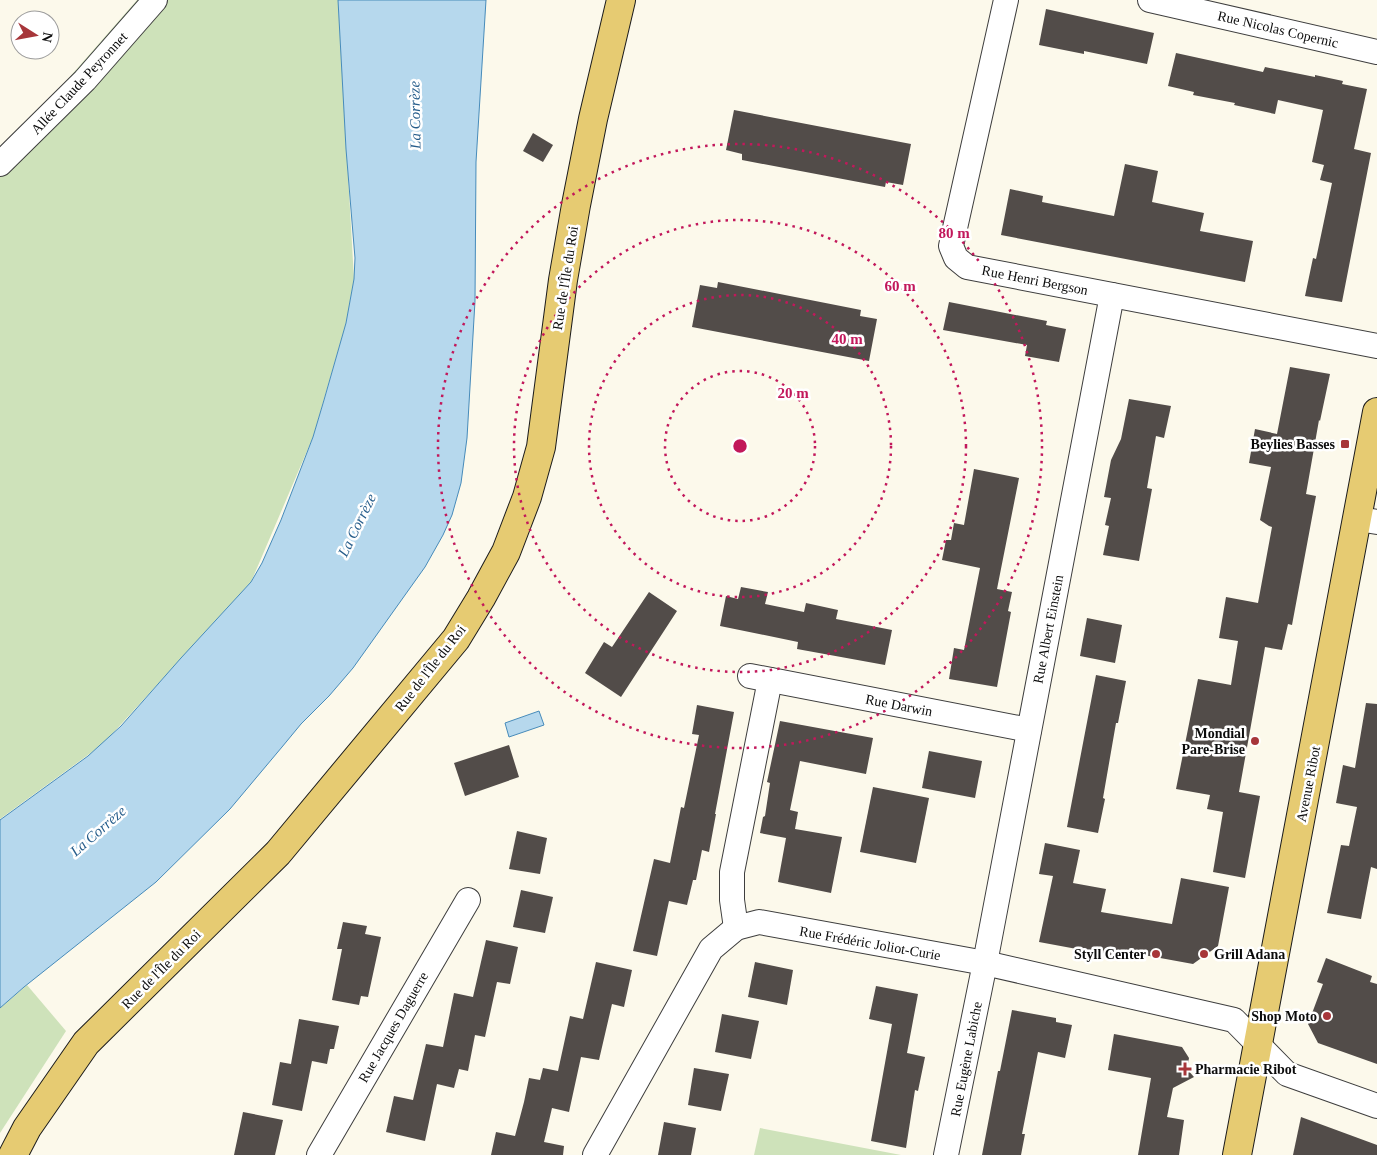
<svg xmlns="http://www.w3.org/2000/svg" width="1377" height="1155" font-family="'Times New Roman',serif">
<rect width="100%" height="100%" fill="#fcf9eb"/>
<g fill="#cee2ba">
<polygon points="137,0 338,0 354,279 346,323 313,437 251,582 103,744 0,819 0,154 26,127"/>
<polygon points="27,985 66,1031 0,1133 0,1008"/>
<polygon points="760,1128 901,1155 754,1155"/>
</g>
<g fill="#b6d8ed" stroke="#478bba">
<polygon points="338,0 486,0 476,162 475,301 467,438 461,483 452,515 443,535 425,567 353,668 329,696 301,724 282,747 230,809 156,882 24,987 0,1008 0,820 88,756 121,726 181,658 251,582 262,563 281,520 313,437 324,400 346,323 354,279 355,258 346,149"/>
<polygon points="539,711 544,725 509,737 505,723"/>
</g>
<g fill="#524c49">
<polygon points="1046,9 1154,33 1147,64 1084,51 1084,54 1039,45"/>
<polygon points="1176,53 1263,72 1265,67 1315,77 1315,75 1343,81 1342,84 1367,89 1354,149 1371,153 1342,302 1305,296 1313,258 1316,259 1332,183 1320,180 1324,165 1312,162 1323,110 1278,100 1275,114 1234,105 1235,103 1193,95 1194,92 1168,86"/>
<polygon points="734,110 911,144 903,185 886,182 885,187 742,160 742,154 726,150"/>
<polygon points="533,133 553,145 543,162 523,151"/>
<polygon points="1125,164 1158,171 1152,202 1204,213 1200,231 1253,241 1245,282 1001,235 1010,189 1043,196 1042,202 1114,216"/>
<polygon points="718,282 861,310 860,316 877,319 869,361 692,327 700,285 717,288"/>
<polygon points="949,302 1047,321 1046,325 1066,329 1059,362 1025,356 1027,345 943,330"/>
<polygon points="1290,367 1330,374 1320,421 1319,420 1306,494 1316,496 1292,625 1288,624 1282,650 1265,647 1239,792 1260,796 1245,878 1213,872 1223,812 1207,809 1210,795 1176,789 1198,679 1231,685 1238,641 1219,638 1226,597 1258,603 1272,527 1269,526 1260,520 1271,467 1249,463 1255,429 1277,434"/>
<polygon points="1129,399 1171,406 1164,438 1156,436 1147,488 1152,489 1139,561 1103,555 1109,526 1105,525 1111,498 1104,497 1111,460 1121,439"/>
<polygon points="974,469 1019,478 997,589 1012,592 1008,611 1011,612 997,687 949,679 954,648 964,650 980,568 942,560 946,540 951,540 954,523 964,525"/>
<polygon points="741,587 768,592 765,604 804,612 806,603 838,610 836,619 892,630 885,665 797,649 798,642 720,626 726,596 738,599"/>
<polygon points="649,592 677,611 621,697 585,673 604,642 612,647"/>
<polygon points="1087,618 1122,625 1115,663 1080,656"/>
<polygon points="1096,675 1126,681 1118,723 1116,723 1103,798 1105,799 1098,833 1067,827"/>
<polygon points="1366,703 1377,704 1377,869 1371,867 1361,919 1327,913 1341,845 1349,846 1357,807 1336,803 1343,765 1355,768"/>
<polygon points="697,705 734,712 715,814 716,814 709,852 702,850 696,880 693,880 687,905 669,901 657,956 633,951 654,859 670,863 681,807 684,808 699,735 692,734"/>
<polygon points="780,721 873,738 866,774 800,761 790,810 798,812 795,829 842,837 831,893 778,882 786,838 760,833 763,817 765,816 770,783 767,782"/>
<polygon points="509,745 519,777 465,796 454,763"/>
<polygon points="929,751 982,761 975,798 922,788"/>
<polygon points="873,787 929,798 916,863 860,852"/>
<polygon points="517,831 547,838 540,874 509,869"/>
<polygon points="1045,843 1080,850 1073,883 1106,889 1101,912 1172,924 1181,878 1229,887 1218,946 1193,964 1122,951 1120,957 1039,942 1053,876 1039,874"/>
<polygon points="521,890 553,897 545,933 513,927"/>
<polygon points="343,922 367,926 365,934 381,937 368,997 361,996 359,1005 332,1000 342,949 337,949"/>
<polygon points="486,940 518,947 510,984 497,982 485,1037 475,1035 468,1071 459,1069 454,1088 437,1084 425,1141 386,1132 394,1096 413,1100 426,1044 443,1047 454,993 473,997"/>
<polygon points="1326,958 1372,976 1370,982 1377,984 1377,1064 1318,1043 1308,1024 1323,984 1317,982"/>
<polygon points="596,962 632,970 624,1007 612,1004 599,1060 581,1057 569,1112 552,1108 544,1142 564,1146 563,1155 491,1155 496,1132 515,1136 524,1102 529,1078 540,1080 543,1068 558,1071 570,1016 583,1019"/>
<polygon points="755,962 793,970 787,1005 748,997"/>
<polygon points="876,986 918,994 907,1053 925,1057 918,1091 915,1090 906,1148 871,1141 892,1024 869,1019"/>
<polygon points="1012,1010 1056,1018 1056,1022 1072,1025 1065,1058 1038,1052 1022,1134 1025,1134 1021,1155 982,1155 998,1071 1000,1071"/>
<polygon points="722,1014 759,1021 751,1059 715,1052"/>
<polygon points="299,1019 339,1026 334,1049 330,1049 327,1064 312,1061 302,1111 272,1105 280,1062 291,1064"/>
<polygon points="1114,1034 1182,1047 1189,1058 1187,1069 1194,1077 1173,1088 1167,1117 1184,1120 1179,1155 1138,1155 1151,1078 1108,1070"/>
<polygon points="694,1068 729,1074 721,1111 688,1105"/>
<polygon points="243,1112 283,1120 275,1155 234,1155"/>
<polygon points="1301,1117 1377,1145 1377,1155 1293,1155"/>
<polygon points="664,1122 696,1128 691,1155 658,1155"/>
</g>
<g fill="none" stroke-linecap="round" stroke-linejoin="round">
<g stroke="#3e3e3e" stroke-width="26">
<g id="minor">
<polyline points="1006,0 951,246 956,258 967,267 1377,346"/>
<polyline points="1150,0 1377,52"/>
<polyline points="0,164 85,80 155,0"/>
<polyline points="1358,519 1377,522"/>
<polyline points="750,676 1029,730"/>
<polyline points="736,928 732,900 732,872 770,680"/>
<polyline points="319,1155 468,900"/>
<polyline points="595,1155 711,949 736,928 759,922 985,963 1234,1020 1287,1074 1377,1106"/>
<polyline points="946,1155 985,963 1112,295"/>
</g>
</g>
<g stroke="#1c1c1c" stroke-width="30">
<g id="primary">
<polyline points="13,1155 27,1128 86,1043 278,853 456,639 481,598 506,552 527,497 541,447 563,280 576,205 593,119 621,0"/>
<polyline points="1237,1155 1377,412"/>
</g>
</g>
<use href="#minor" stroke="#fff" stroke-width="24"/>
<use href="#primary" stroke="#e6cb72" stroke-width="28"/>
</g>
<g fill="none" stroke="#c2185b" stroke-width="2.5" stroke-dasharray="2.5 5">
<circle cx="740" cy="446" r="75"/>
<circle cx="740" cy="446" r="151"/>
<circle cx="740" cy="446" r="226"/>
<circle cx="740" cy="446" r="302"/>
</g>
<g fill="#a7363a" stroke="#fff" stroke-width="2">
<rect x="1340" y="439" width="10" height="10" rx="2.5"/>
<circle cx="1255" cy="741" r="5"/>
<circle cx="1156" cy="954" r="5"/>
<circle cx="1204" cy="954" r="5"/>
<circle cx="1327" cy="1016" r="5"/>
<path d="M1182.5 1061.5h5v5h5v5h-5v5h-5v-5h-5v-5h5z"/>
</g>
<g text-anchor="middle" stroke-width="5" stroke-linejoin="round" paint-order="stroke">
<g font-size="14" fill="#0b0b0b" stroke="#fff">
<text transform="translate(1278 29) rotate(13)" y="5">Rue Nicolas Copernic</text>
<text transform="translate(79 83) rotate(-47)" y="5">Allée Claude Peyronnet</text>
<text transform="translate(565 278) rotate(-81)" y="5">Rue de l'Île du Roi</text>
<text transform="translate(1035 280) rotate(11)" y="5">Rue Henri Bergson</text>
<text transform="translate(1048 629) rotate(-79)" y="5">Rue Albert Einstein</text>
<text transform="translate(430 668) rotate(-52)" y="5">Rue de l'Île du Roi</text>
<text transform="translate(899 705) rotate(11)" y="5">Rue Darwin</text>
<text transform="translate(1308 784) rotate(-79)" y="5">Avenue Ribot</text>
<text transform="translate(870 943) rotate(10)" y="5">Rue Frédéric Joliot-Curie</text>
<text transform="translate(161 969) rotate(-45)" y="5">Rue de l'Île du Roi</text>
<text transform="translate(393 1027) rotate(-60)" y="5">Rue Jacques Daguerre</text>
<text transform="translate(966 1059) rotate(-79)" y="5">Rue Eugène Labiche</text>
</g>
<g font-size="14" font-weight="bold" fill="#0b0b0b" stroke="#fff" text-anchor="end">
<text x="1335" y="449">Beylies Basses</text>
<text x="1245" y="738">Mondial<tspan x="1245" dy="16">Pare-Brise</tspan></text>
<text x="1146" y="959">Styll Center</text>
<text x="1214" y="959" text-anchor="start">Grill Adana</text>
<text x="1317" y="1021">Shop Moto</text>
<text x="1195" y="1074" text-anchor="start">Pharmacie Ribot</text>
</g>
<g font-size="15" font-style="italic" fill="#265d8b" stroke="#fff">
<text transform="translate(415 115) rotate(-91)" y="5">La Corrèze</text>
<text transform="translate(357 525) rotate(-64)" y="5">La Corrèze</text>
<text transform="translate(98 831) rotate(-41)" y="5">La Corrèze</text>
</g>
</g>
<circle cx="740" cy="446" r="8" fill="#c2185b" stroke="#fff" stroke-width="2.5"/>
<g font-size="15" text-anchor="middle" font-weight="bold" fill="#c2185b" stroke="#fff" stroke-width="5" stroke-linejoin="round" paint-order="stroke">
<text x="954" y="238">80 m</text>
<text x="900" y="291">60 m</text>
<text x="847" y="344">40 m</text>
<text x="793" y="398">20 m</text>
</g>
<g transform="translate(35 35) rotate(101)"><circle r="24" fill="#ffffff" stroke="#9d9d9d"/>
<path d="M0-4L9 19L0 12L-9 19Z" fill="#a7363a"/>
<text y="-8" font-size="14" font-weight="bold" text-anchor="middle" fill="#0b0b0b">N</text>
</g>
</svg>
